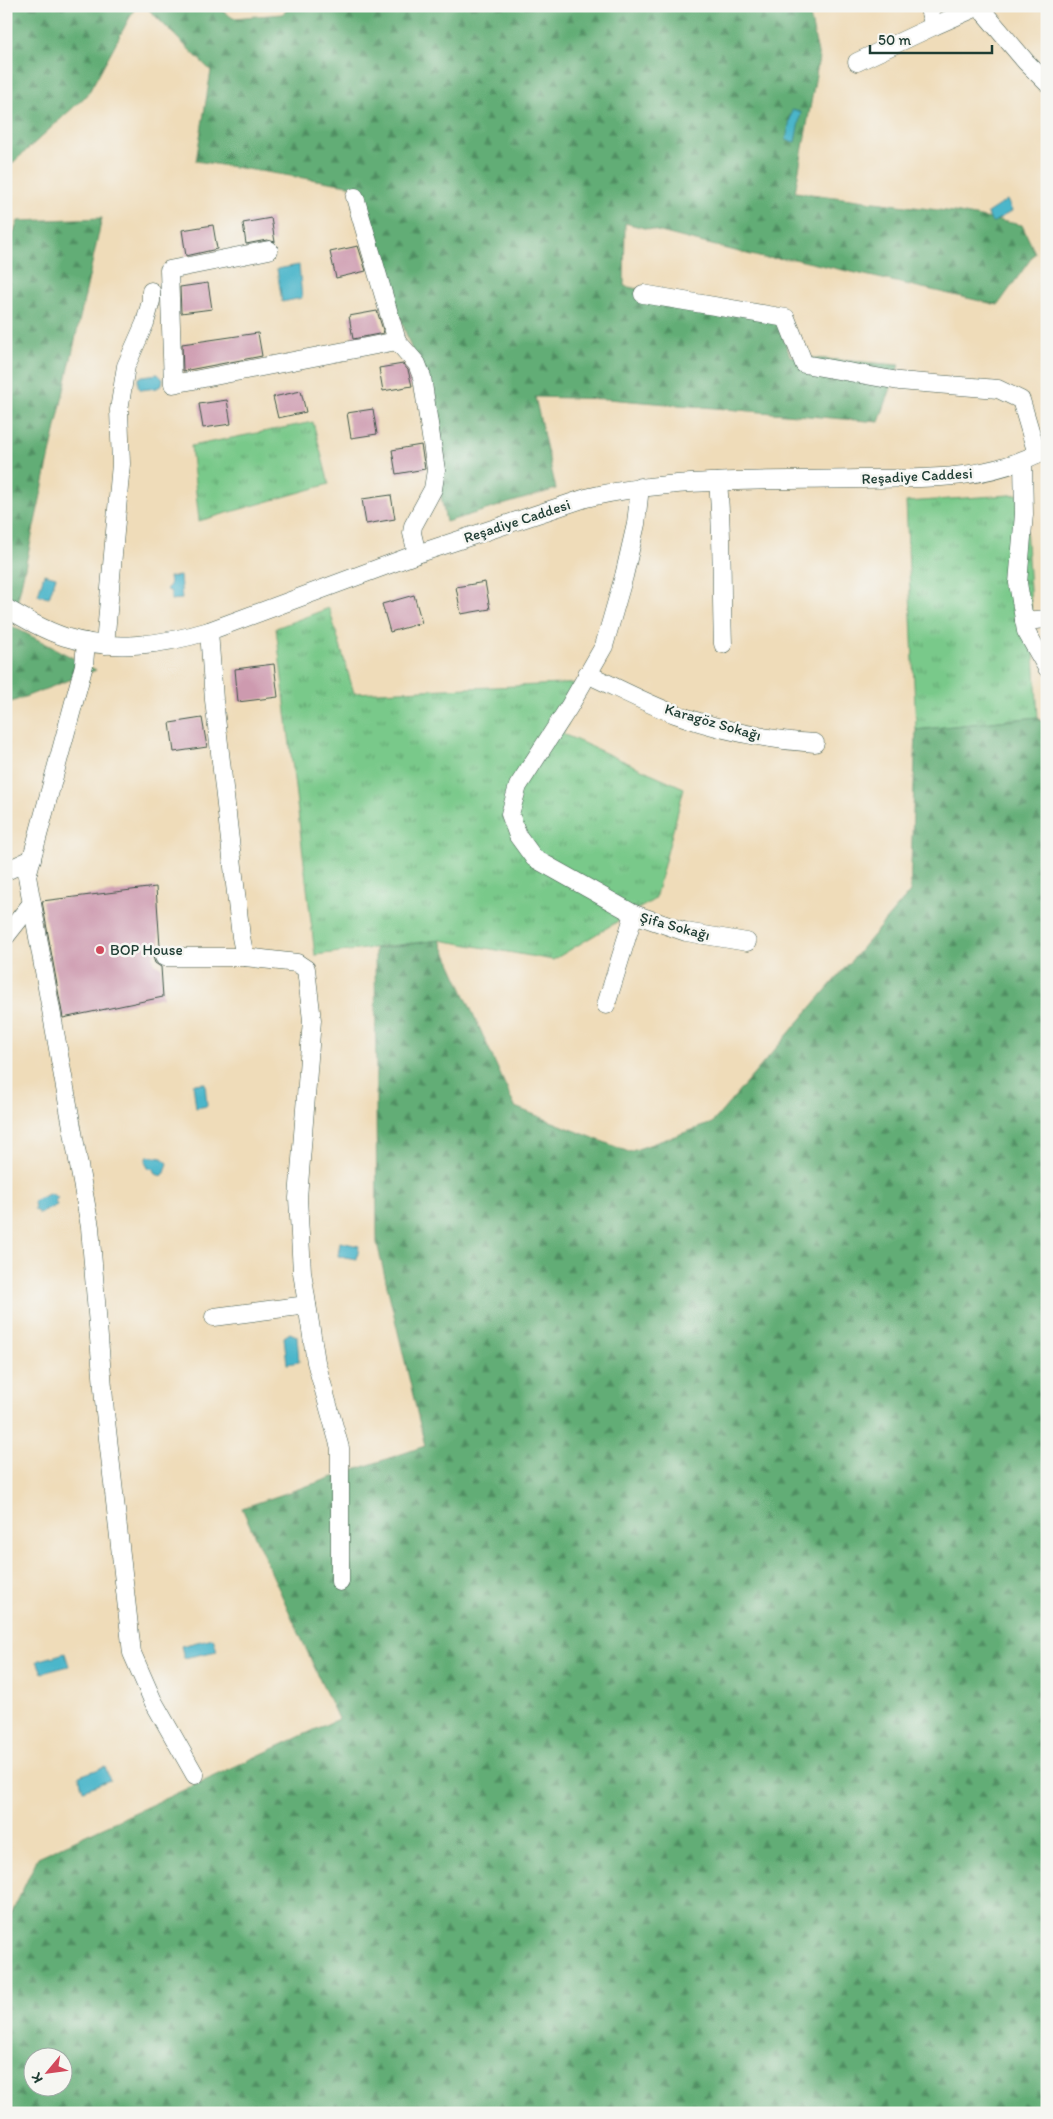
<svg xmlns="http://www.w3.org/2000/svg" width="1053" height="2119" font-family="Itim,sans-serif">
<defs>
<pattern id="grass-tufts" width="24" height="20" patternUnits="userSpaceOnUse" patternTransform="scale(1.25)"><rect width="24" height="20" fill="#79c98a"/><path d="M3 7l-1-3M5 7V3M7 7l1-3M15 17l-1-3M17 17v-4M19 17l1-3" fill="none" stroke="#63a472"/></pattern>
<pattern id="forest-firs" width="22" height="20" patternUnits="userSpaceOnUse" patternTransform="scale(1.25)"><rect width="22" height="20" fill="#62ad76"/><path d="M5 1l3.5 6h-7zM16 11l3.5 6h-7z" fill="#508e62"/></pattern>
</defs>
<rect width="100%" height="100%" fill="#f6f6f2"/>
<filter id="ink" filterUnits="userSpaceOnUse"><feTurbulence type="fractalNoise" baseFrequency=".02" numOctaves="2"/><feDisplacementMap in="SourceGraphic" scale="10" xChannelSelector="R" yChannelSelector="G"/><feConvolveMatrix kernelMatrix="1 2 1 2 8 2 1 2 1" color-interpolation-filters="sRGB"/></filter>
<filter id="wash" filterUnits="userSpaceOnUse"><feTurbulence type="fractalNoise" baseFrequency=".0096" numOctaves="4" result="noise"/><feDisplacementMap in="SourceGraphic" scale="20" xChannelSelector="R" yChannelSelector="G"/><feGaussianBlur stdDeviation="1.12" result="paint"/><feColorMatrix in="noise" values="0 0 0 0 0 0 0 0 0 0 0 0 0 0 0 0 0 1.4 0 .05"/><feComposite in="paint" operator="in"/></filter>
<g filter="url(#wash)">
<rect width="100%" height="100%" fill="#efdcb9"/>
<g fill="url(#grass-tufts)" stroke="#4c835f">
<polygon points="313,422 329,484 199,521 191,446"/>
<polygon points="1024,494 1038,717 916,730 906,502"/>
<polygon points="329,608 354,693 585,683 563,734 684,788 655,899 553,960 440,940 315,955 276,628"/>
</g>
<g fill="url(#forest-firs)" stroke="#407555" fill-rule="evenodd">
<polygon points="6,6 136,6 88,94 6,169"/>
<polygon points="145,6 215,6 233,18 282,14 292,6 808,6 819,58 795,192 954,212 1022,225 1035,253 998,305 794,259 763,258 625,223 624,286 777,319 790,356 899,365 879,422 608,399 535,397 556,489 446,522 412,351 354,186 196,161 211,71"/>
<polygon points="102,218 15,613 6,607 6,252 18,221"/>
<polygon points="6,623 96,670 6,704"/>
<path d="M1038,717L1047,726V2113H6V1919H9L38,1857L338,1719L242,1508L425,1446L377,1243L375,949L440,940L515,1107L629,1152L712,1123L910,892L916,730ZM32,2056H62V2086H32Z"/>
</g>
<g fill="#4cb6ca" stroke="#367a7f">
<polygon points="792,110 801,112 795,142 786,140"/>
<polygon points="1007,200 1012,211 992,223 987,213"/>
<polygon points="299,265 302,298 282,302 277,269"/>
<polygon points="158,374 163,379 162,385 157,388 141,390 138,386 138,379 142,376"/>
<polygon points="44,574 56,577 49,597 38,595"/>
<polygon points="180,576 182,599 171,600 171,592 166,589 170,585 169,577"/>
<polygon points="205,1083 207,1106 196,1108 193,1084"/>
<polygon points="147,1156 162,1158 168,1163 165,1173 161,1176 156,1174 154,1169 148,1168 145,1162"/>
<polygon points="51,1193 58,1198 55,1201 57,1205 39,1214 37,1211 34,1210 35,1206 33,1201"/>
<polygon points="340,1242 359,1246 357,1259 338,1256"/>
<polygon points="290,1333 297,1336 299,1362 287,1364 284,1337"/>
<polygon points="213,1638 217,1651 184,1658 181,1646"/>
<polygon points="65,1653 69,1666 42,1673 37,1661"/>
<polygon points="105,1767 110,1780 83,1790 79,1776"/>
</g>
<g id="blocks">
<g fill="#cd9aaf">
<polygon points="271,218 275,242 267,240 246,244 243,223"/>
<polygon points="213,225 217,249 186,256 182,230"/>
<polygon points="358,246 366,271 336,278 330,252"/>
<polygon points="208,283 212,309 181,313 180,287"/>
<polygon points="377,311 384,333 353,339 349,316"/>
<polygon points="258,333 262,356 183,371 182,344"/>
<polygon points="403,364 408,370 412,386 383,391 379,368"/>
<polygon points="301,391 306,412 278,418 273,397"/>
<polygon points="227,400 231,424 203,428 199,404"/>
<polygon points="373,409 377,434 351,438 347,413"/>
<polygon points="421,445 425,469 396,474 392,450"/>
<polygon points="391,495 395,519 366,524 362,499"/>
<polygon points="485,582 490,609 461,614 456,587"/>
<polygon points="414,595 422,623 390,632 382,604"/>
<polygon points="274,664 278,697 238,702 235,669"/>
<polygon points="202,718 207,747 174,752 170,723"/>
<polygon points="156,887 160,947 155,951 153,957 155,963 161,967 163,997 63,1018 42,901"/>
</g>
</g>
</g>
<g filter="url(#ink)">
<use href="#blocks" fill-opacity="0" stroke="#3e5548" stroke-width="1"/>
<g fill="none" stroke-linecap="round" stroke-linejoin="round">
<g stroke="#3e5548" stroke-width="19">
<g id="minor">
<polyline points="928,6 934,26 975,8 981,9 1026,62 1047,83"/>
<polyline points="857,62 934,26"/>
<polyline points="355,197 397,341 417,364 422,377 436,470 433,489 413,526 412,533 417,554"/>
<polyline points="269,250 169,270 173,384 397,341"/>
<polyline points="643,294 786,318 804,364 899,381 998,389 1021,400 1037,454"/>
<polyline points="1023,461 1024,514 1018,583 1026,631 1047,668"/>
<path d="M718,482C723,536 721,590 723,644"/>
<path d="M6,608C25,619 44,630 65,637C113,652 162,645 209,631L417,554L586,498C674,477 768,481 858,479C925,478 986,482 1047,449"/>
<polyline points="1024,621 1047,619"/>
<polyline points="209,631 214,700 241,937 245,957 297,963 306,969 312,1020 298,1198 302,1272 316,1362 340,1448 340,1582"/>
<polyline points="86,642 84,665 27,876 90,1227 105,1412 132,1653 153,1701 195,1775"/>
<polyline points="105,645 121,464 119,410 126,366 145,323 151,301 151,291"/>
<path d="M587,674C616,687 645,703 675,714C719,730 768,740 815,743"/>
<polyline points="6,871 32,859"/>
<polyline points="634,914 686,932 747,942"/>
<polyline points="6,936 32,903"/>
<polyline points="164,957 245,957"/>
<polyline points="606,1005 634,914 534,858 518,836 510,814 518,786 569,707 604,646 624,576 636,524 640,487"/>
<polyline points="214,1317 307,1305"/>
</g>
</g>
<use href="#minor" stroke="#fff" stroke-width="18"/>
</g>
</g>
<circle fill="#d1495b" stroke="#f6f6f2" stroke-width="2" cx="100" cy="950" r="5"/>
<g text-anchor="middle" stroke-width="5" stroke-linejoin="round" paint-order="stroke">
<g font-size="15" fill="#1f3d34" stroke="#f6f6f2">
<text transform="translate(917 476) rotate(-3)" y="5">Reşadiye Caddesi</text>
<text transform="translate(517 521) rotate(-18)" y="5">Reşadiye Caddesi</text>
<text transform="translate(713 722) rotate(16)" y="5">Karagöz Sokağı</text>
<text transform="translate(675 926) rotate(15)" y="5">Şifa Sokağı</text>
</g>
<g font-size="15" fill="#1f3d34" stroke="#f6f6f2" text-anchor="start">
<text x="110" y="955">BOP House</text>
</g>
</g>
<rect width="1053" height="2119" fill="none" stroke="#f6f6f2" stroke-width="25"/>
<g transform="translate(48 2072) rotate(241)"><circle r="24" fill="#f6f6f2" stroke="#a0aca6"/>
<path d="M0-4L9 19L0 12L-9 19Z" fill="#d1495b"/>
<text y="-8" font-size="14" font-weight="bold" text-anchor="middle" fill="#1f3d34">K</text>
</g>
<path d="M870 45v8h122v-8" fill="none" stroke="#1f3d34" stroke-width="2.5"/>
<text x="878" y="45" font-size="15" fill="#1f3d34" stroke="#f6f6f2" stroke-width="4" paint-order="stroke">50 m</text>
</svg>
